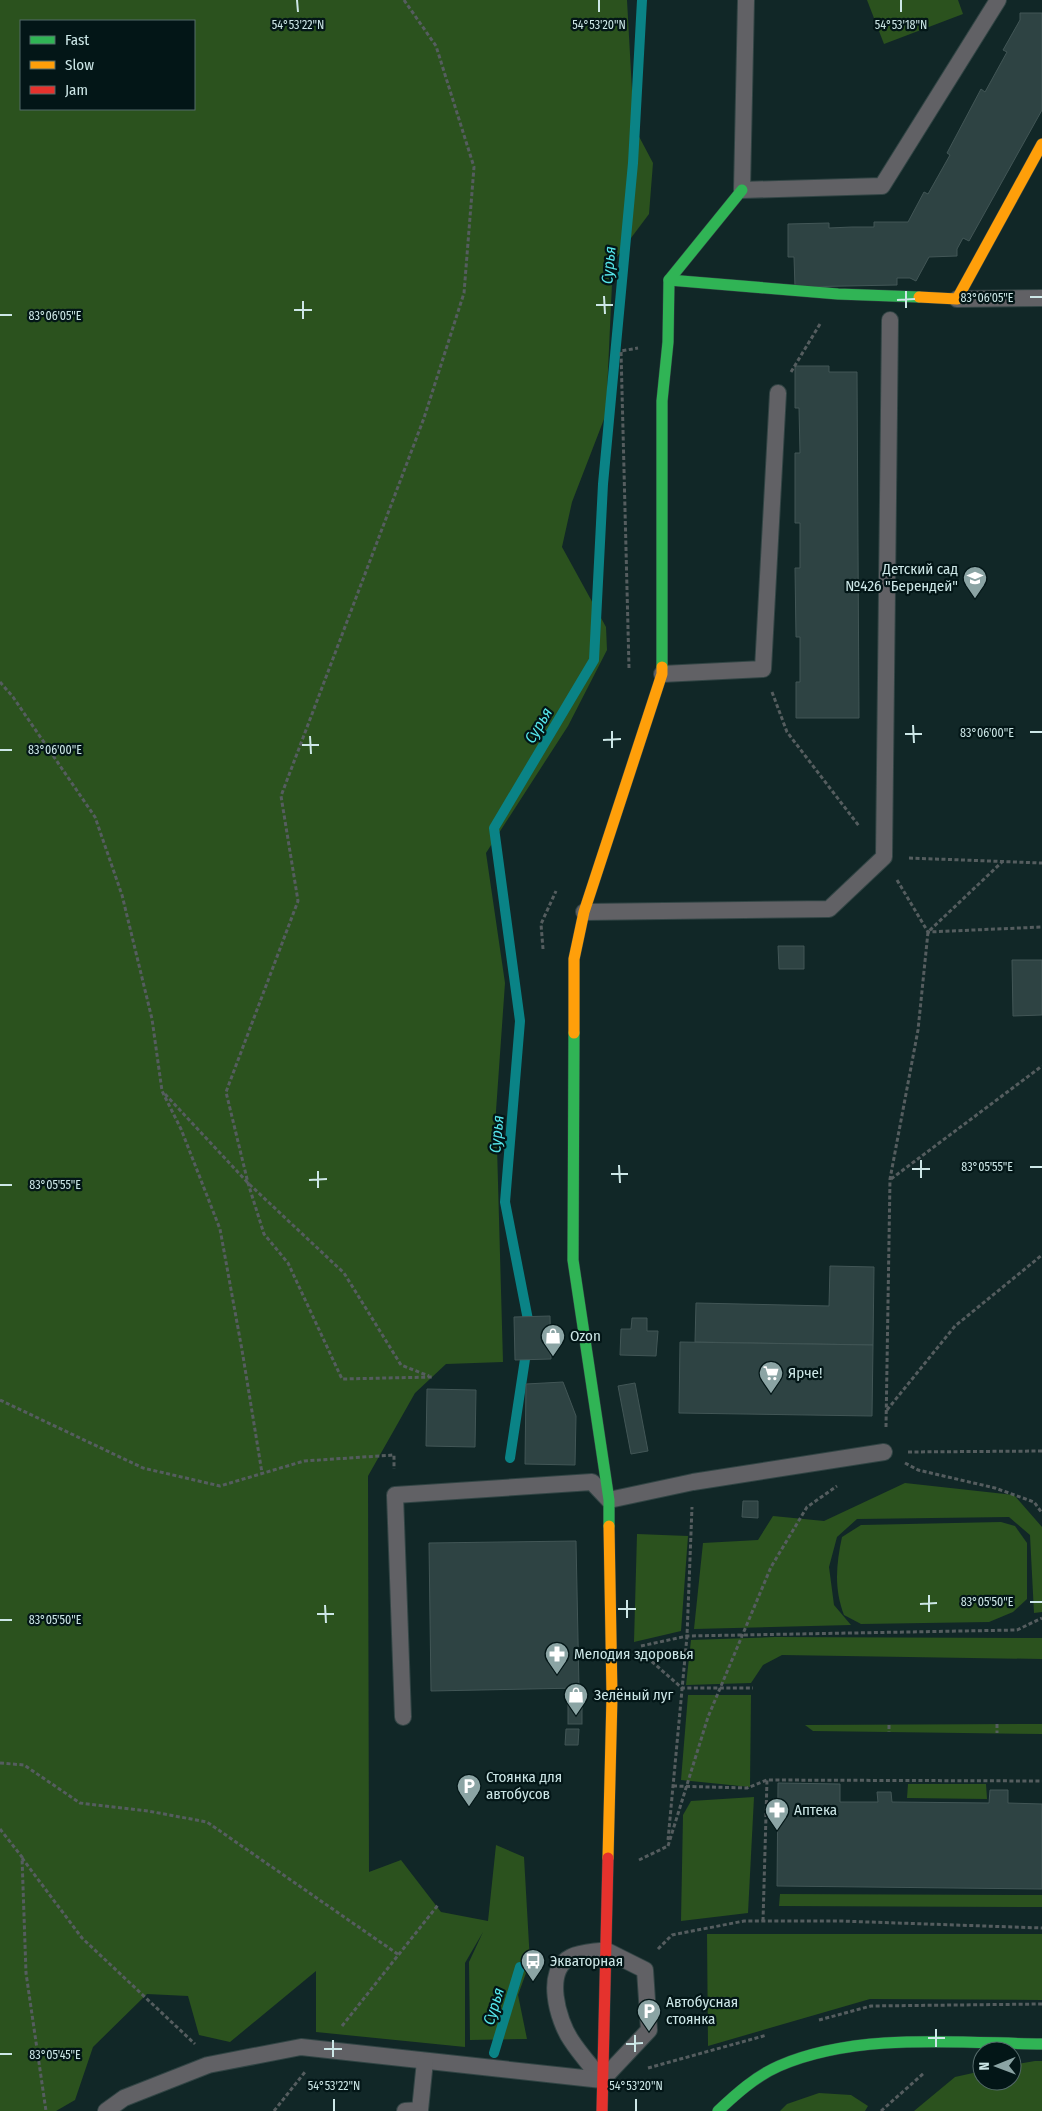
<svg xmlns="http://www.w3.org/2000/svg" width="1042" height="2111" font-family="'Fira Sans Condensed',sans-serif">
<rect width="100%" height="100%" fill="#112727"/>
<g fill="#2b521e" fill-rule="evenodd">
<path d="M0,0H627L634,127L653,163L649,214L613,262L606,414L572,502L562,547L606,627L607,650L568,726L486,853L505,983L496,1111L503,1362L446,1364L415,1393L368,1476L369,1872L401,1860L441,1912L488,1921L496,1845L524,1857L530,1962L518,1995L527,2039L470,2040L469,1962L483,1932L465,1963V2047L316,2032V1971L230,2042L199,2035L188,1996L147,1994L93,2047L75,2100L56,2111H0ZM21,21H194V109H21Z"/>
<polygon points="867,0 958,0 963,14 884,44"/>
<polygon points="905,1483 1014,1495 1042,1527 1042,1612 1034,1613 1030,1535 1009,1517 857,1519 837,1537 829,1567 834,1605 851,1625 694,1629 703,1543 758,1540 773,1516 824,1521"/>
<path d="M1001,1522L1015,1526L1027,1543V1599L1013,1612L989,1622L861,1624L844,1615C834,1589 836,1565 842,1537L861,1525Z"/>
<polygon points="637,1534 688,1536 681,1631 634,1642"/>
<polygon points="775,1637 1042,1638 1042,1659 782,1655 763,1665 751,1683 686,1685 691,1640"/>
<polygon points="688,1695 751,1695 750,1787 681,1780"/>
<polygon points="1042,1724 1042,1734 813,1731 805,1725"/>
<polygon points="908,1784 986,1784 987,1799 907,1798"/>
<polygon points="754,1797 748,1913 681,1921 683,1815 691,1801"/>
<polygon points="780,1894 1042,1895 1042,1907 779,1906"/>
<polygon points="707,1934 1042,1934 1042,2000 870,1999 708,2046"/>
<polygon points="1035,2061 1042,2061 1042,2111 914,2111 955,2077 982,2071 982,2081 1012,2081 1012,2065"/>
<polygon points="819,2093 851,2095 868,2106 865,2111 780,2111 787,2104"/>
</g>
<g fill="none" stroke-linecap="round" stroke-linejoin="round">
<g stroke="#0a8386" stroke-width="10">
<polyline points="530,1330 505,1202 520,1021 494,828 594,660 603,484 633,163 642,0"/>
<polyline points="510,1458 527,1346"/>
<polyline points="494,2053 520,1967"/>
</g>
</g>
<g fill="#2e4343" stroke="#425656">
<polygon points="1020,13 1042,13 1042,110 969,241 963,238 957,249 957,256 929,257 916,281 910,278 897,278 897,285 795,287 794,257 788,257 788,224 829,223 829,228 852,227 874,227 874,222 908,222 924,192 928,194 950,155 947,153 981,89 985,92 1007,52 1003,50 1020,20"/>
<polygon points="795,366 829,366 829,372 857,372 859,718 796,718 796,682 800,682 800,637 796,637 795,568 800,568 800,523 795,523 795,453 800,453 799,408 795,408"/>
<polygon points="778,946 804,946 804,969 779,969"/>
<polygon points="1012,960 1042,960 1042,1015 1013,1016"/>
<polygon points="830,1266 874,1267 873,1345 695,1342 696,1303 829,1306"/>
<polygon points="550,1316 551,1359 515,1360 514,1317"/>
<polygon points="632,1318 647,1318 647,1331 658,1331 656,1356 620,1355 621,1329 631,1329"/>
<polygon points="680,1342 873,1345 872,1416 679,1413"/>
<polygon points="563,1382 576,1416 575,1465 525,1464 526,1384"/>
<polygon points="635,1383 648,1451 631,1454 618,1386"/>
<polygon points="427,1389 476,1390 475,1447 426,1446"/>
<polygon points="743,1501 758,1501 758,1518 742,1517"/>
<polygon points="576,1541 579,1688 431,1691 429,1543"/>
<rect x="568" y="1702" width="14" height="22"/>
<polygon points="566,1729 579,1729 578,1745 565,1745"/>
<polygon points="778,1783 840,1784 840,1802 878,1802 877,1792 891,1792 892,1802 989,1803 990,1790 1008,1790 1008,1803 1042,1804 1042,1889 777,1886"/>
</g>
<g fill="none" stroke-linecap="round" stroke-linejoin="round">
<g stroke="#314444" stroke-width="18">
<g id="lane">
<polyline points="746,0 742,190 882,186 998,0"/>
<polyline points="957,299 1042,298"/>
<polyline points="662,674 763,669 778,393"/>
<polyline points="584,912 829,909 884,857 890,320"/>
<polyline points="403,1717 395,1495 592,1482 609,1500 693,1482 884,1452"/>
<path d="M605,1950L645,1970L649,2030L602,2080C592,2067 580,2054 571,2040C558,2021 543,1970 571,1957C581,1952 595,1952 605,1950Z"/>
<polyline points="106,2111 124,2098 208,2065 301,2047 602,2080"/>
<polyline points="405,2111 420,2110 425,2061"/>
</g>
</g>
<g stroke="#314444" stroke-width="12">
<g id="fast">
<polyline points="669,280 838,294 919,297"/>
<polyline points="662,667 662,401 668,342 669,280 742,190"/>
<polyline points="574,1033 573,1260 609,1500 609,1526"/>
<path d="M718,2111C736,2094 756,2076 779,2066C857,2032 959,2043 1042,2044"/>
</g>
</g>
<g stroke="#314444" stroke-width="12">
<g id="slow">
<polyline points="919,297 957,299 1042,144"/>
<polyline points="574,1033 574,959 584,912 662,674 662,667"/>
<polyline points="608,1858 612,1696 609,1526"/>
</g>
</g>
<g stroke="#314444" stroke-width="12">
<polyline id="jam" points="602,2111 608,1858"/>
</g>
<g stroke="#555d5f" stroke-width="3" stroke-dasharray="4 2.5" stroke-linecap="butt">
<polyline points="404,0 436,46 474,167 464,293 424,418 281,796 298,901 226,1092 248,1183 264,1234 288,1263 342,1379 432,1377"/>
<polyline points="791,372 820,324"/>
<polyline points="629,668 621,351 638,348"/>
<polyline points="0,682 13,697 95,817 122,895 152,1019 162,1091 181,1129 220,1229 242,1350 262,1473"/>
<polyline points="772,692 787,732 859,826"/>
<polyline points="909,858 1042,863"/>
<polyline points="897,880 928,932 1042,927"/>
<polyline points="543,949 541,924 556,891"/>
<polyline points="165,1094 248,1183 344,1273 401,1365 429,1376"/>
<polyline points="891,1179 1042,1066"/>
<polyline points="0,1400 143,1468 220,1486 304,1461 394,1455 394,1469"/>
<polyline points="887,1410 955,1326 1042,1255"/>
<polyline points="886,1427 890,1179 918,1030 928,932 1002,862"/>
<polyline points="908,1452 1042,1451"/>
<polyline points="905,1463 918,1470 995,1488 1034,1502 1042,1513"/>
<polyline points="641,1646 687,1636 1017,1630 1042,1618"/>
<polyline points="642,1653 682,1688 753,1688"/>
<polyline points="997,1724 997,1733"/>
<polyline points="889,1725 889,1732"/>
<polyline points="0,1763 24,1765 80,1803 148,1811 207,1822 399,1955"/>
<polyline points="673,1786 747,1788 767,1780 1042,1781"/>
<polyline points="0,1829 22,1857 26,1973 46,2111"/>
<polyline points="668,1840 687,1636 692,1507"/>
<polyline points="668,1846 708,1717 771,1567 807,1507 837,1486"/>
<polyline points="22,1858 82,1938 195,2044"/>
<polyline points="639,1860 668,1846"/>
<polyline points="763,1921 767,1780"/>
<polyline points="658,1949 672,1935 744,1921 840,1921 1042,1928"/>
<polyline points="819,2020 871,2006 1042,2004"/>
<polyline points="342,2026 438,1905"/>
<polyline points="648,2068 767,2035"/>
<polyline points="274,2111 305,2072"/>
<polyline points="881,2111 924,2073"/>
</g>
<use href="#lane" stroke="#616165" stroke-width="16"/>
<use href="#fast" stroke="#30b455" stroke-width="11"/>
<use href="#slow" stroke="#ff9f0a" stroke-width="11"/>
<use href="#jam" stroke="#e5322d" stroke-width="11"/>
</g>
<path fill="none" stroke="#cde7e7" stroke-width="2" d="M297,0L298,12M599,0V12M901,0V12M906,291V308M604,296L605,314M1030,297H1042M897,300L915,299M303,301V319M596,305H613M294,310H312M0,315H12M913,725L914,743M612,731V748M1030,732H1042M905,734H922M310,736L311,754M603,740L621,739M302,745H319M0,750H12M921,1160V1178M619,1165L620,1183M1030,1167H1042M912,1169H930M318,1171V1188M611,1174H628M309,1180L327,1179M0,1185H12M929,1595V1612M627,1600V1618M1030,1602H1042M920,1604L937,1603M325,1605L326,1623M618,1609H636M317,1614H334M0,1620H12M936,2029V2047M635,2035V2052M928,2038H945M333,2040V2057M626,2044L643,2043M324,2049H342M0,2054H12M334,2099V2111M636,2099V2111"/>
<defs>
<g id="school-pin" transform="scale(1.25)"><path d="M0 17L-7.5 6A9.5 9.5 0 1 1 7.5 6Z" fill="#8ba4a4" stroke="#031617"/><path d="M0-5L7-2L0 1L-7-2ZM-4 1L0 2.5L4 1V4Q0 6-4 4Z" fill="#fff"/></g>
<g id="shop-pin" transform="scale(1.25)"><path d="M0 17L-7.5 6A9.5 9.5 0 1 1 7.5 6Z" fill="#8ba4a4" stroke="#031617"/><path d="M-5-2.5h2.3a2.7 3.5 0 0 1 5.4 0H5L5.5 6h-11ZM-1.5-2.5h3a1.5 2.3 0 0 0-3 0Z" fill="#fff"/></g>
<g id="supermarket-pin" transform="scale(1.25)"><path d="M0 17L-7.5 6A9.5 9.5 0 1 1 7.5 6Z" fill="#8ba4a4" stroke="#031617"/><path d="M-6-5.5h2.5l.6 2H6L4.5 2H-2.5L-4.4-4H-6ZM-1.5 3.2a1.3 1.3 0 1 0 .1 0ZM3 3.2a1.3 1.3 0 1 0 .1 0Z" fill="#fff"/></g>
<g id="pharmacy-pin" transform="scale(1.25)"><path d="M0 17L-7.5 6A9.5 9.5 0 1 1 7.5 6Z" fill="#8ba4a4" stroke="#031617"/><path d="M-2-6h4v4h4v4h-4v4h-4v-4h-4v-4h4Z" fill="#fff"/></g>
<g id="parking-pin" transform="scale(1.25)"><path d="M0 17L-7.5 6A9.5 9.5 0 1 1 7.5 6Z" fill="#8ba4a4" stroke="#031617"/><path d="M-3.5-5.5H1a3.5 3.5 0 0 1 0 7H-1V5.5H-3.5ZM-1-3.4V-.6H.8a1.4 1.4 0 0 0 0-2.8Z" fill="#fff"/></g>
<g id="bus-pin" transform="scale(1.25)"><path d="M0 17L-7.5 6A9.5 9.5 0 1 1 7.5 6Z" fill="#8ba4a4" stroke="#031617"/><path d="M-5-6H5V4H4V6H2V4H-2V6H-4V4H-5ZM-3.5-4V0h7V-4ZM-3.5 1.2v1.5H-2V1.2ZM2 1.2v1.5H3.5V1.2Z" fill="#fff"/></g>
</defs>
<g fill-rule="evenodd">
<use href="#school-pin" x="975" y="578"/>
<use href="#shop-pin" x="553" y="1336"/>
<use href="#supermarket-pin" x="771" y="1373"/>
<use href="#pharmacy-pin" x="557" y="1654"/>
<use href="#shop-pin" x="576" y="1695"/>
<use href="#parking-pin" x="469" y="1786"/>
<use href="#pharmacy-pin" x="777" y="1810"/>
<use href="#bus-pin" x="533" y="1961"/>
<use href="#parking-pin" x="649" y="2011"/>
</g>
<g text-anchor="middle" stroke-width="4.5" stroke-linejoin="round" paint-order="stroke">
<g font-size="15" fill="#cde7e7" stroke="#031617" text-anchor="start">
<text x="958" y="574" text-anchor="end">Детский сад<tspan x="958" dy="17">№426 "Берендей"</tspan></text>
<text x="570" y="1341">Ozon</text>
<text x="788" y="1378">Ярче!</text>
<text x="574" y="1659">Мелодия здоровья</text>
<text x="594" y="1700">Зелёный луг</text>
<text x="486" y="1782">Стоянка для<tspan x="486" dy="17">автобусов</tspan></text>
<text x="794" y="1815">Аптека</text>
<text x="550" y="1966">Экваторная</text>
<text x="666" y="2007">Автобусная<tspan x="666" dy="17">стоянка</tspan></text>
</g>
<g font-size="16" font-style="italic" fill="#56e6ea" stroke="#031617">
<text transform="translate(608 265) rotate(-85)" y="6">Сурья</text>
<text transform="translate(538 725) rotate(-59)" y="6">Сурья</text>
<text transform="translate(496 1134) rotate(-85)" y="6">Сурья</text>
<text transform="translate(493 2006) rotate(-73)" y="6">Сурья</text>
</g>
</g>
<g font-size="12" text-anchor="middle" fill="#cde7e7" stroke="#031617" stroke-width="4.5" stroke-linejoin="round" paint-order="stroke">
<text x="298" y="29">54°53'22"N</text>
<text x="599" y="29">54°53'20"N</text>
<text x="901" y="29">54°53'18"N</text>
<text x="987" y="302">83°06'05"E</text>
<text x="55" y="320">83°06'05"E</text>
<text x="987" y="737">83°06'00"E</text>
<text x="55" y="754">83°06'00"E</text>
<text x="987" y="1171">83°05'55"E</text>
<text x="55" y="1189">83°05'55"E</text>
<text x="987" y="1606">83°05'50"E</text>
<text x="55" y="1624">83°05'50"E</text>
<text x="55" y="2059">83°05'45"E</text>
<text x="334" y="2090">54°53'22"N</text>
<text x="636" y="2090">54°53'20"N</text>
</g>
<rect x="20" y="20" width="175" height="90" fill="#031617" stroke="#546a6a"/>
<rect x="30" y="36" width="25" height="8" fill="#30b455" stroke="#546a6a"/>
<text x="65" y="45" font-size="15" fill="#cde7e7">Fast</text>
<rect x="30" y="61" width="25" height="8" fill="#ff9f0a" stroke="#546a6a"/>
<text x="65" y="70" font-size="15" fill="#cde7e7">Slow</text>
<rect x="30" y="86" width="25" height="8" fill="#e5322d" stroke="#546a6a"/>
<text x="65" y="95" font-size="15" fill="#cde7e7">Jam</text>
<g transform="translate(997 2066) rotate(269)"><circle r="24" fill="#031617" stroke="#546a6a"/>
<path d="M0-4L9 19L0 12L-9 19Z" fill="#8ba4a4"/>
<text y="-8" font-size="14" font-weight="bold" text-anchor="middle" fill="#cde7e7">N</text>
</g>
</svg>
